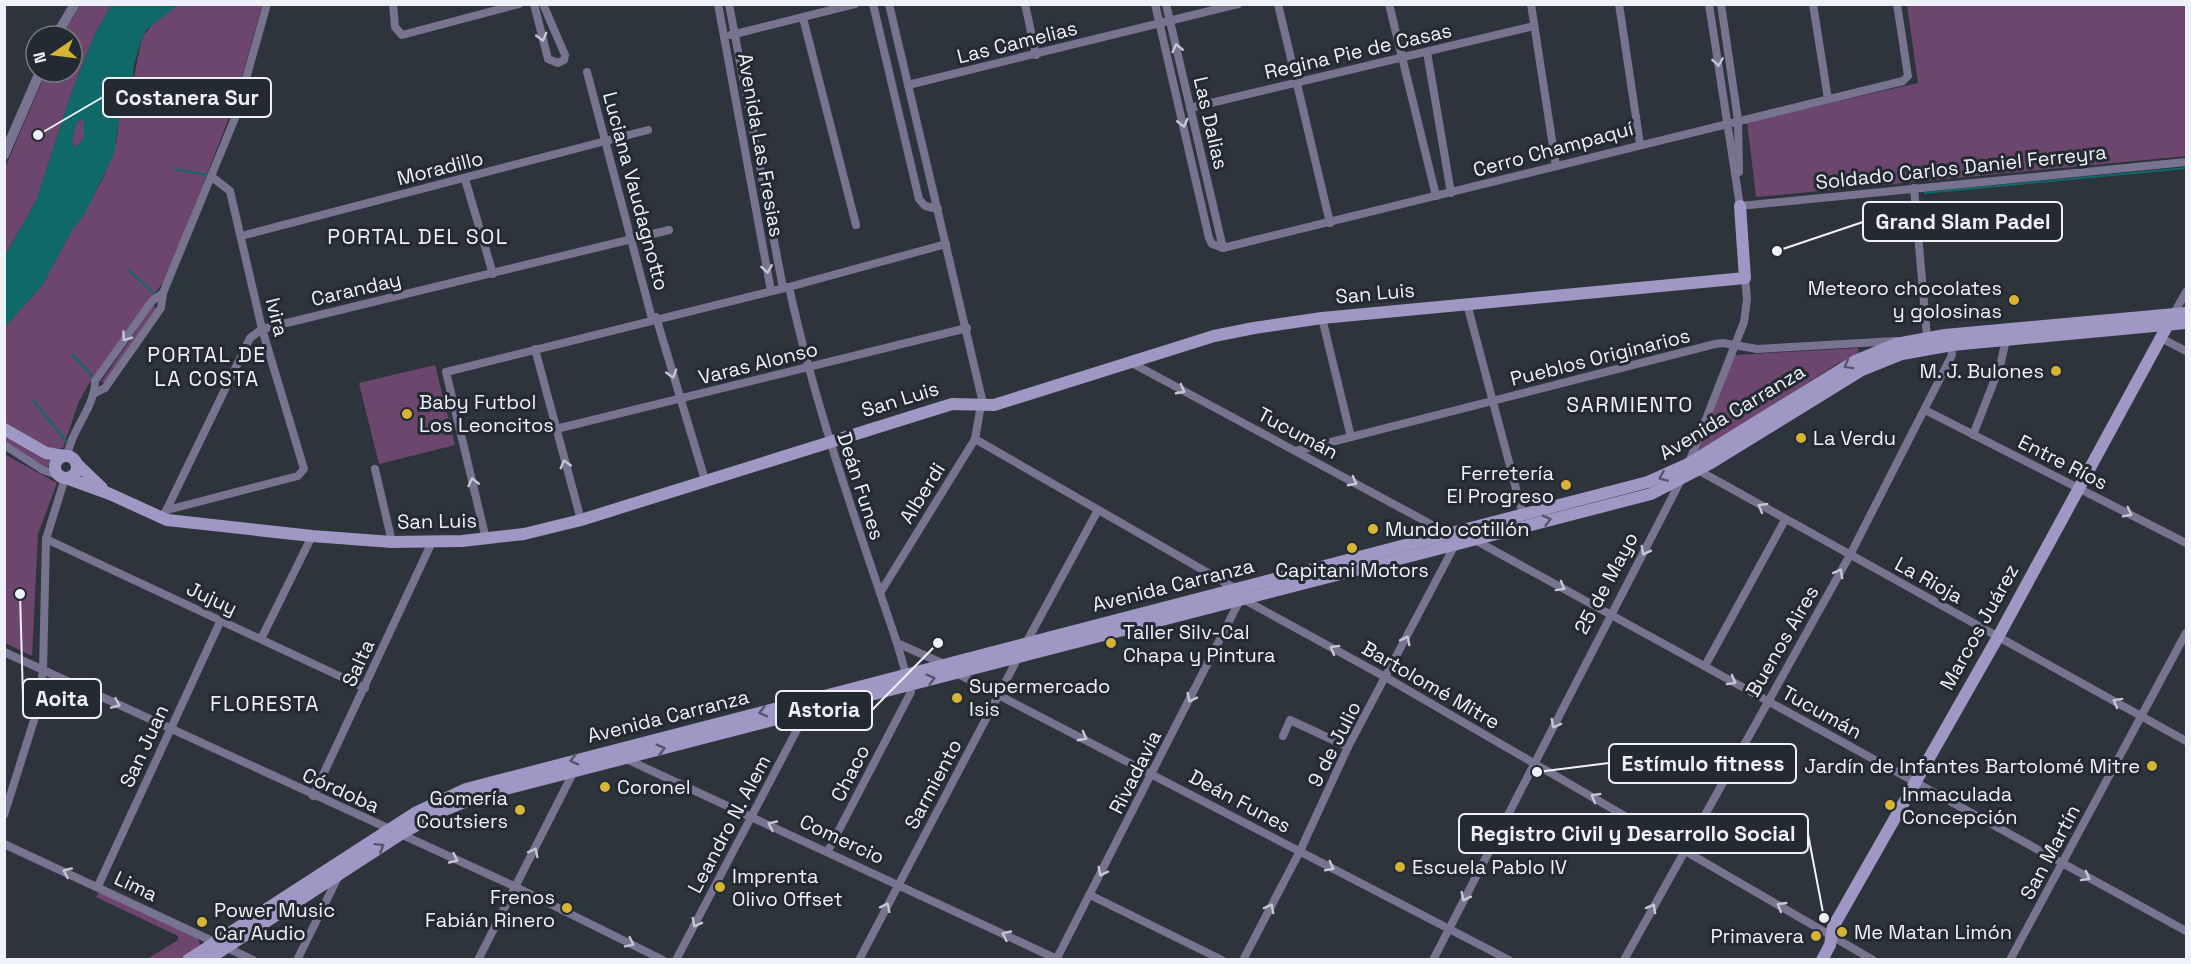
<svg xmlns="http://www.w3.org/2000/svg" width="2191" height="964" font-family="'Space Grotesk',sans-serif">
<rect width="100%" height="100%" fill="#2e343c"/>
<g fill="#6d466e">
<polygon points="81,5 111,5 94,36 71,94 36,201 5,255 5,168 46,72 72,72 72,36 62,36"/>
<polygon points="178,5 262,5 235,102 167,277 93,377 79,401 63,448 35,449 50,460 51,465 46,467 5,443 5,327 43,284 72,229 83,215 103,178 116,143 119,118 129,101 142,38 154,22"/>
<polygon points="1907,5 2186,5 2186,156 1756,197 1747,122 1918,83"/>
<polygon points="84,119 84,138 75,148 72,142 76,123"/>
<polygon points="154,305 156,309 105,382 101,382"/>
<polygon points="1858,348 1859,354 1835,365 1701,452 1698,451 1735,355"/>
<polygon points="435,365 455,445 379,464 359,383"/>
<polygon points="4,454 57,483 38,534 32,656 5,643"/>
<polygon points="99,892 198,938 200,945 180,959 147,959 178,940 178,936 96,897"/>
</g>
<path fill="#0f6968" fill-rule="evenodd" d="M111,5H178L147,29L142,38L134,64L132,93L119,118L114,154L84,215L72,230L43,284L5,327V255L36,201L71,94L94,36ZM84,119V138L75,148L72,142L76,123Z"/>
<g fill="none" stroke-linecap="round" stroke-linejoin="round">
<g stroke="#0f6968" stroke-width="2">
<polyline points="175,169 208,175"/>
<polyline points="1925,193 2186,168"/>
<polyline points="128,270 154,293"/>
<polyline points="72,354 93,377"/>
<polyline points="33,400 66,441"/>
</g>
<g stroke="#787490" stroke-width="8">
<polyline points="393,4 395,27 402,35 519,4"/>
<polyline points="534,4 548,59 558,63 564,60 565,55 543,4"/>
<polyline points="718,4 771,291"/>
<polyline points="729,4 783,288"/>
<polyline points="873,4 919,199 925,206 938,209"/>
<polyline points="1025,4 1036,55"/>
<polyline points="1155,4 1209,238 1212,244 1223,248 1903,81 1908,76 1897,4"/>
<polyline points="1166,4 1223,248"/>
<polyline points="1278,4 1330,223"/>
<polyline points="1389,4 1436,196"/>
<polyline points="1531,4 1556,166"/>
<polyline points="1619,4 1640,144"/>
<polyline points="1709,4 1740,206"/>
<polyline points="1721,4 1738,120 1739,172"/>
<polyline points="1813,4 1828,99"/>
<polyline points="803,18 856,225"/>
<polyline points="731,35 855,4"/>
<polyline points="1427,52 1451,193"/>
<polyline points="587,72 652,319"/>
<polyline points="908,85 1238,4"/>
<polyline points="1190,108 1534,26"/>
<polyline points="465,179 493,274"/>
<polyline points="1914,188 1927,337"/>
<polyline points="1740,206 2186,162"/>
<polyline points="241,236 648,130"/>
<path d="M789,287C816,410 857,524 897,643L944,664"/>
<polyline points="1467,304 1523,515"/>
<polyline points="2173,315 2186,292"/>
<polyline points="656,317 705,480"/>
<polyline points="1322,318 1351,437"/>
<polyline points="2161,338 2186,351"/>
<polyline points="535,349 581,520"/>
<polyline points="1130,362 1449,534"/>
<polyline points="95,393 105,388 161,308 163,293 235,118 267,4"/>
<polyline points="1925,410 2186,543"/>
<polyline points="556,429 967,328"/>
<polyline points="1973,435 2000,366 2006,340"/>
<polyline points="975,439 1236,589 1241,598 1387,678 1873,960"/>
<polyline points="4,445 43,470 60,476"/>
<polyline points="1296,451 1715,344 1723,343 1757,349 1896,341"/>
<path d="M67,457C71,429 95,408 95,381L152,301L163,293"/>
<polyline points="1688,465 1744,322 1747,299 1745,278"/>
<polyline points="375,469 392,542"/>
<polyline points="1696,469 2186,741"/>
<polyline points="167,510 298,476 304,469 262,329 230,191 212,177"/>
<polyline points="162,519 250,338 262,329 669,230"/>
<polyline points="46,539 365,688"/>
<polyline points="486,539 446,372 789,287 946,244"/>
<polyline points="1473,539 2186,931"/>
<polyline points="880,593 975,439 982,399 889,4"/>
<polyline points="261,639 312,536"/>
<polyline points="1026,643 1098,510"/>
<polyline points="4,652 516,887 663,960"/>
<polyline points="1705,666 1785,520"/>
<polyline points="956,673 1509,960"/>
<polyline points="1283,736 1290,720 1348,747"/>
<polyline points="624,758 1059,960"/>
<polyline points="313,796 432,542"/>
<polyline points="4,815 36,714 43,671 46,539 65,478"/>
<polyline points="4,844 253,960"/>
<polyline points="828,851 911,692 897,643"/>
<polyline points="98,886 221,620"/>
<polyline points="1090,895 1222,960"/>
<polyline points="297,960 339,875"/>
<polyline points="478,960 574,771"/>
<polyline points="676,960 800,724 802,708"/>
<polyline points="859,960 1019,656"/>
<polyline points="1056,960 1241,598"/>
<polyline points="1243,960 1300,851 1348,747 1456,543"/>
<polyline points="1433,960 1683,476"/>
<polyline points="1624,960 1850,555 1952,355 1950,342"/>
<polyline points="2010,960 2186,633"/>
</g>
<g stroke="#787490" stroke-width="10">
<polyline points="56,36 75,4"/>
<polyline points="4,155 40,72"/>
</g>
<g stroke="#9f97c4" stroke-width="12">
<polyline points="4,429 46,453 66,456"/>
<circle cx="66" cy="467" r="11"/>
<polyline points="76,463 102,488"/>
<polyline points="66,478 110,494 167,520 312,536 392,542 462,541 524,534 581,520 952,404 994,405 1214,336 1254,328 1322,318 1745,278 1740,206"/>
<polyline points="188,960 415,813 466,789 1648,482 1688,464 1855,361 1896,344 1945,335 2186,313"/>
<polyline points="207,960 401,834 440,812 482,795 1651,494 1711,463 1862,370 1902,354 1952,345 2186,323"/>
<polyline points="1822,960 1830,945 1833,927 1998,637 2171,319"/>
</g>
</g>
<defs><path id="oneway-chevron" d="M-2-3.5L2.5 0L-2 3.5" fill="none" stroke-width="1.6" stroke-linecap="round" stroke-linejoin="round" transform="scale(1.5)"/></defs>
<g stroke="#c5c6d4">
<use href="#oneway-chevron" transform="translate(542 37) rotate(75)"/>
<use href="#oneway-chevron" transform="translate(1177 48) rotate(-103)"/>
<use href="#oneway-chevron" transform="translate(1718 62) rotate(81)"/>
<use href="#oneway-chevron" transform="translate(1183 123) rotate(77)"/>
<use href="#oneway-chevron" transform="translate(767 269) rotate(80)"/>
<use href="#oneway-chevron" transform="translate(126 337) rotate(125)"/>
<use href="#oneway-chevron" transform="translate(672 374) rotate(74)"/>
<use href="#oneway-chevron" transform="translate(1181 390) rotate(28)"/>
<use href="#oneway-chevron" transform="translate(565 464) rotate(-105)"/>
<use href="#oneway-chevron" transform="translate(473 482) rotate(-103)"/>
<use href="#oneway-chevron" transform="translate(1353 482) rotate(28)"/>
<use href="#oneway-chevron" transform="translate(1762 507) rotate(-150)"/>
<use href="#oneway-chevron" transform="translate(2128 513) rotate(27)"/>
<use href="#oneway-chevron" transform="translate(1645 551) rotate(117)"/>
<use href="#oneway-chevron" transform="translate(1839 573) rotate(-61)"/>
<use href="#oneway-chevron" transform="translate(1561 587) rotate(29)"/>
<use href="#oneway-chevron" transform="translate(1406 640) rotate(-63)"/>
<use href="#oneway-chevron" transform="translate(1334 649) rotate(-151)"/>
<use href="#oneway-chevron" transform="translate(1732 681) rotate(29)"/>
<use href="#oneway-chevron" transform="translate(1191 698) rotate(116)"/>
<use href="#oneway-chevron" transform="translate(2117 702) rotate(-151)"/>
<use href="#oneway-chevron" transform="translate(116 704) rotate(24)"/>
<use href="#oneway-chevron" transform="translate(1555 724) rotate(118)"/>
<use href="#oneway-chevron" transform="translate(1083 737) rotate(28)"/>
<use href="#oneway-chevron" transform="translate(1595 797) rotate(-150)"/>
<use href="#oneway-chevron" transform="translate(772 825) rotate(-155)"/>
<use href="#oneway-chevron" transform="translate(534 852) rotate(-63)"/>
<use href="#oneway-chevron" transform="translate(454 859) rotate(25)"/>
<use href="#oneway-chevron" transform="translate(1330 867) rotate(27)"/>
<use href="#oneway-chevron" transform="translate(67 872) rotate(-156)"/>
<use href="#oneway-chevron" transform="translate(1102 872) rotate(117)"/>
<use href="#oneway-chevron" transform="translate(2086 877) rotate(29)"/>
<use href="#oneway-chevron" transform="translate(1465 897) rotate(117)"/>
<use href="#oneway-chevron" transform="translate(1781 906) rotate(-149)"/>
<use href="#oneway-chevron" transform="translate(886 907) rotate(-63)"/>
<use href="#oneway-chevron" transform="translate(1270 908) rotate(-62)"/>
<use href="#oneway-chevron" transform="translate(1652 908) rotate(-61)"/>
<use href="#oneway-chevron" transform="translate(696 923) rotate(118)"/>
<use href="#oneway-chevron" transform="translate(1006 935) rotate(-155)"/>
<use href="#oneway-chevron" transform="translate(630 943) rotate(26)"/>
</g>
<g stroke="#55566c">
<use href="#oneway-chevron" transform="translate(1848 365) rotate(151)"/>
<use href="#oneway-chevron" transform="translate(1663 477) rotate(157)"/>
<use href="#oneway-chevron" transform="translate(1547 520) rotate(-14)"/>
<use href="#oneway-chevron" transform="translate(931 679) rotate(-15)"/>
<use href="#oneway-chevron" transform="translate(763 712) rotate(166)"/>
<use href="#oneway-chevron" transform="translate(661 749) rotate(-15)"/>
<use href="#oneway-chevron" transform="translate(574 760) rotate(166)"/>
<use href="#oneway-chevron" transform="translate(380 847) rotate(-32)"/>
</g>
<g fill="#d7b434" stroke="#242a32" stroke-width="2">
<circle cx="2014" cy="300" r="6"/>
<circle cx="2056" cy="371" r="6"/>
<circle cx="407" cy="414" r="6"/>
<circle cx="1801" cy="438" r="6"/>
<circle cx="1566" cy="485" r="6"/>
<circle cx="1373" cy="529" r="6"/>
<circle cx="1352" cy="548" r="6"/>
<circle cx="1111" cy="643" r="6"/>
<circle cx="957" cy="698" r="6"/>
<circle cx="2152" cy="766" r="6"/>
<circle cx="605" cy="787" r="6"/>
<circle cx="1890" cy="805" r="6"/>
<circle cx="520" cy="810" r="6"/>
<circle cx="1400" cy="867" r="6"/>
<circle cx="720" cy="887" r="6"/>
<circle cx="567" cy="908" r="6"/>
<circle cx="202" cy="922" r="6"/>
<circle cx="1842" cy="932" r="6"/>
<circle cx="1816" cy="936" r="6"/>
</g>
<g text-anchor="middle" stroke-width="6" stroke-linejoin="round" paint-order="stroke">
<g font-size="20" fill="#eef2f8" stroke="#242a32">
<text transform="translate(1017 42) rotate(-14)" y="7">Las Camelias</text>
<text transform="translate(1358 51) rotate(-13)" y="7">Regina Pie de Casas</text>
<text transform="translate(1211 123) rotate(77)" y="7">Las Dalias</text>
<text transform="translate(761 145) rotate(80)" y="7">Avenida Las Fresias</text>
<text transform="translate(1553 149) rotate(-15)" y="7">Cerro Champaquí</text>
<text transform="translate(1961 167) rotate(-6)" y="7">Soldado Carlos Daniel Ferreyra</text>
<text transform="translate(440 168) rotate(-14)" y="7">Moradillo</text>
<text transform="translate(636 191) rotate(75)" y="7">Luciana Vaudagnotto</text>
<text transform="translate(356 289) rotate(-13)" y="7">Caranday</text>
<text transform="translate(1375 293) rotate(-5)" y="7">San Luis</text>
<text transform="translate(277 317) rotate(76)" y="7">Ivira</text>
<text transform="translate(1600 357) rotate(-14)" y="7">Pueblos Originarios</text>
<text transform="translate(758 363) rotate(-14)" y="7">Varas Alonso</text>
<text transform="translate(900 399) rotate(-17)" y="7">San Luis</text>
<text transform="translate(1732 412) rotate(-31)" y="7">Avenida Carranza</text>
<text transform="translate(1298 433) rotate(28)" y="7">Tucumán</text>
<text transform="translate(2063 462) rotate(27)" y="7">Entre Ríos</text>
<text transform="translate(861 486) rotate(72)" y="7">Deán Funes</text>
<text transform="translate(922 493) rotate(-58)" y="7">Alberdi</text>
<text transform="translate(437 521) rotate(-1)" y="7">San Luis</text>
<text transform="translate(1929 580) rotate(29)" y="7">La Rioja</text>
<text transform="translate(1606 583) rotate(-62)" y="7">25 de Mayo</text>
<text transform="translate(1173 585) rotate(-14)" y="7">Avenida Carranza</text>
<text transform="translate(212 598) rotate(25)" y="7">Jujuy</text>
<text transform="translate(1979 627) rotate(-61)" y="7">Marcos Juárez</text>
<text transform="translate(1782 641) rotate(-60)" y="7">Buenos Aires</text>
<text transform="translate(358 663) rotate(-65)" y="7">Salta</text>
<text transform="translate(1431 685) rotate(30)" y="7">Bartolomé Mitre</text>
<text transform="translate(1822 712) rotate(29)" y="7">Tucumán</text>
<text transform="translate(668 716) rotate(-14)" y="7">Avenida Carranza</text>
<text transform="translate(1334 744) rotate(-63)" y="7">9 de Julio</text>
<text transform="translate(144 746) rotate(-65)" y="7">San Juan</text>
<text transform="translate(1135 772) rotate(-63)" y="7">Rivadavia</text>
<text transform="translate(850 773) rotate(-63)" y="7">Chaco</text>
<text transform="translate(933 784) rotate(-62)" y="7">Sarmiento</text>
<text transform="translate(341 790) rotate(24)" y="7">Córdoba</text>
<text transform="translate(1240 801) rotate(28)" y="7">Deán Funes</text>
<text transform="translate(729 824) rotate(-62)" y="7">Leandro N. Alem</text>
<text transform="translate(842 839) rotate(25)" y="7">Comercio</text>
<text transform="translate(2050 852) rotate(-62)" y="7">San Martín</text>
<text transform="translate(136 886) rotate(25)" y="7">Lima</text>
</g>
<g font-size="20" fill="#eef2f8" stroke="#242a32" text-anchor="start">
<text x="2002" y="295" text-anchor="end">Meteoro chocolates<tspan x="2002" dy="23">y golosinas</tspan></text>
<text x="2044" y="378" text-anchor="end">M. J. Bulones</text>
<text x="419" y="409">Baby Futbol<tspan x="419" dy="23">Los Leoncitos</tspan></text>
<text x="1813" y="445">La Verdu</text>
<text x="1554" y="480" text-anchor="end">Ferretería<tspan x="1554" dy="23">El Progreso</tspan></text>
<text x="1385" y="536">Mundo cotillón</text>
<text x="1352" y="577" text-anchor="middle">Capitani Motors</text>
<text x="1123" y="639">Taller Silv-Cal<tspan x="1123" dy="23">Chapa y Pintura</tspan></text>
<text x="969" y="693">Supermercado<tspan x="969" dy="23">Isis</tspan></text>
<text x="2140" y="773" text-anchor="end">Jardín de Infantes Bartolomé Mitre</text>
<text x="617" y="794">Coronel</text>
<text x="1902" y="801">Inmaculada<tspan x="1902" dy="23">Concepción</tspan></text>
<text x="508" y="805" text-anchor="end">Gomería<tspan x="508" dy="23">Coutsiers</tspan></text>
<text x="1412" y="874">Escuela Pablo IV</text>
<text x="732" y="883">Imprenta<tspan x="732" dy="23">Olivo Offset</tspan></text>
<text x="555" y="904" text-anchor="end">Frenos<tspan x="555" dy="23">Fabián Rinero</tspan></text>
<text x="214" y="917">Power Music<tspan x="214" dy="23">Car Audio</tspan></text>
<text x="1854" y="939">Me Matan Limón</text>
<text x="1804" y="943" text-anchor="end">Primavera</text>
</g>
<g font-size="21" letter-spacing="1.5" fill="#eef2f8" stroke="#242a32">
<text x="418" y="244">PORTAL DEL SOL</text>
<text x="207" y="362">PORTAL DE<tspan x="207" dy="24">LA COSTA</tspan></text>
<text x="1630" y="412">SARMIENTO</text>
<text x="265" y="711">FLORESTA</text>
</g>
</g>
<path fill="none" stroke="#eef2f8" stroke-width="2" d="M38 135L103 97M1777 251L1863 222M20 594L23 698M938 643L872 710M1537 772L1609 763M1824 918L1808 834"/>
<g fill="#eef2f8" stroke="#242a32" stroke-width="2">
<circle cx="38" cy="135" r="6"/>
<circle cx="1777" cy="251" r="6"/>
<circle cx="20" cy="594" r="6"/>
<circle cx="938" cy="643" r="6"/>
<circle cx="1537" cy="772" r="6"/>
<circle cx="1824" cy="918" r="6"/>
</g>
<g fill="#242a32" stroke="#eef2f8" stroke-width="2">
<rect x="103" y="78" width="168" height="39" rx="6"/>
<rect x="1863" y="202" width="199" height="39" rx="6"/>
<rect x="23" y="679" width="78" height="39" rx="6"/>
<rect x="776" y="691" width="96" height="39" rx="6"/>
<rect x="1609" y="744" width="187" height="39" rx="6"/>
<rect x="1459" y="814" width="349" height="39" rx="6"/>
</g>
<g font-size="21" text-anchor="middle" font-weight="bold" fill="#eef2f8">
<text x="187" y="105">Costanera Sur</text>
<text x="1963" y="229">Grand Slam Padel</text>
<text x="62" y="706">Aoita</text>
<text x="824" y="717">Astoria</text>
<text x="1703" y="771">Estímulo fitness</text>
<text x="1633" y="841">Registro Civil y Desarrollo Social</text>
</g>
<rect width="2191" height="964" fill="none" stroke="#eef2f8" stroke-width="12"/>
<g transform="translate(54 54) rotate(256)"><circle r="28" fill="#242a32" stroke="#757a81" stroke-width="1.5"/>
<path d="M0-4.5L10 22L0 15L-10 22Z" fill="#d7b434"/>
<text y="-9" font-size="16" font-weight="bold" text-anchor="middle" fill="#eef2f8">N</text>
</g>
</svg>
